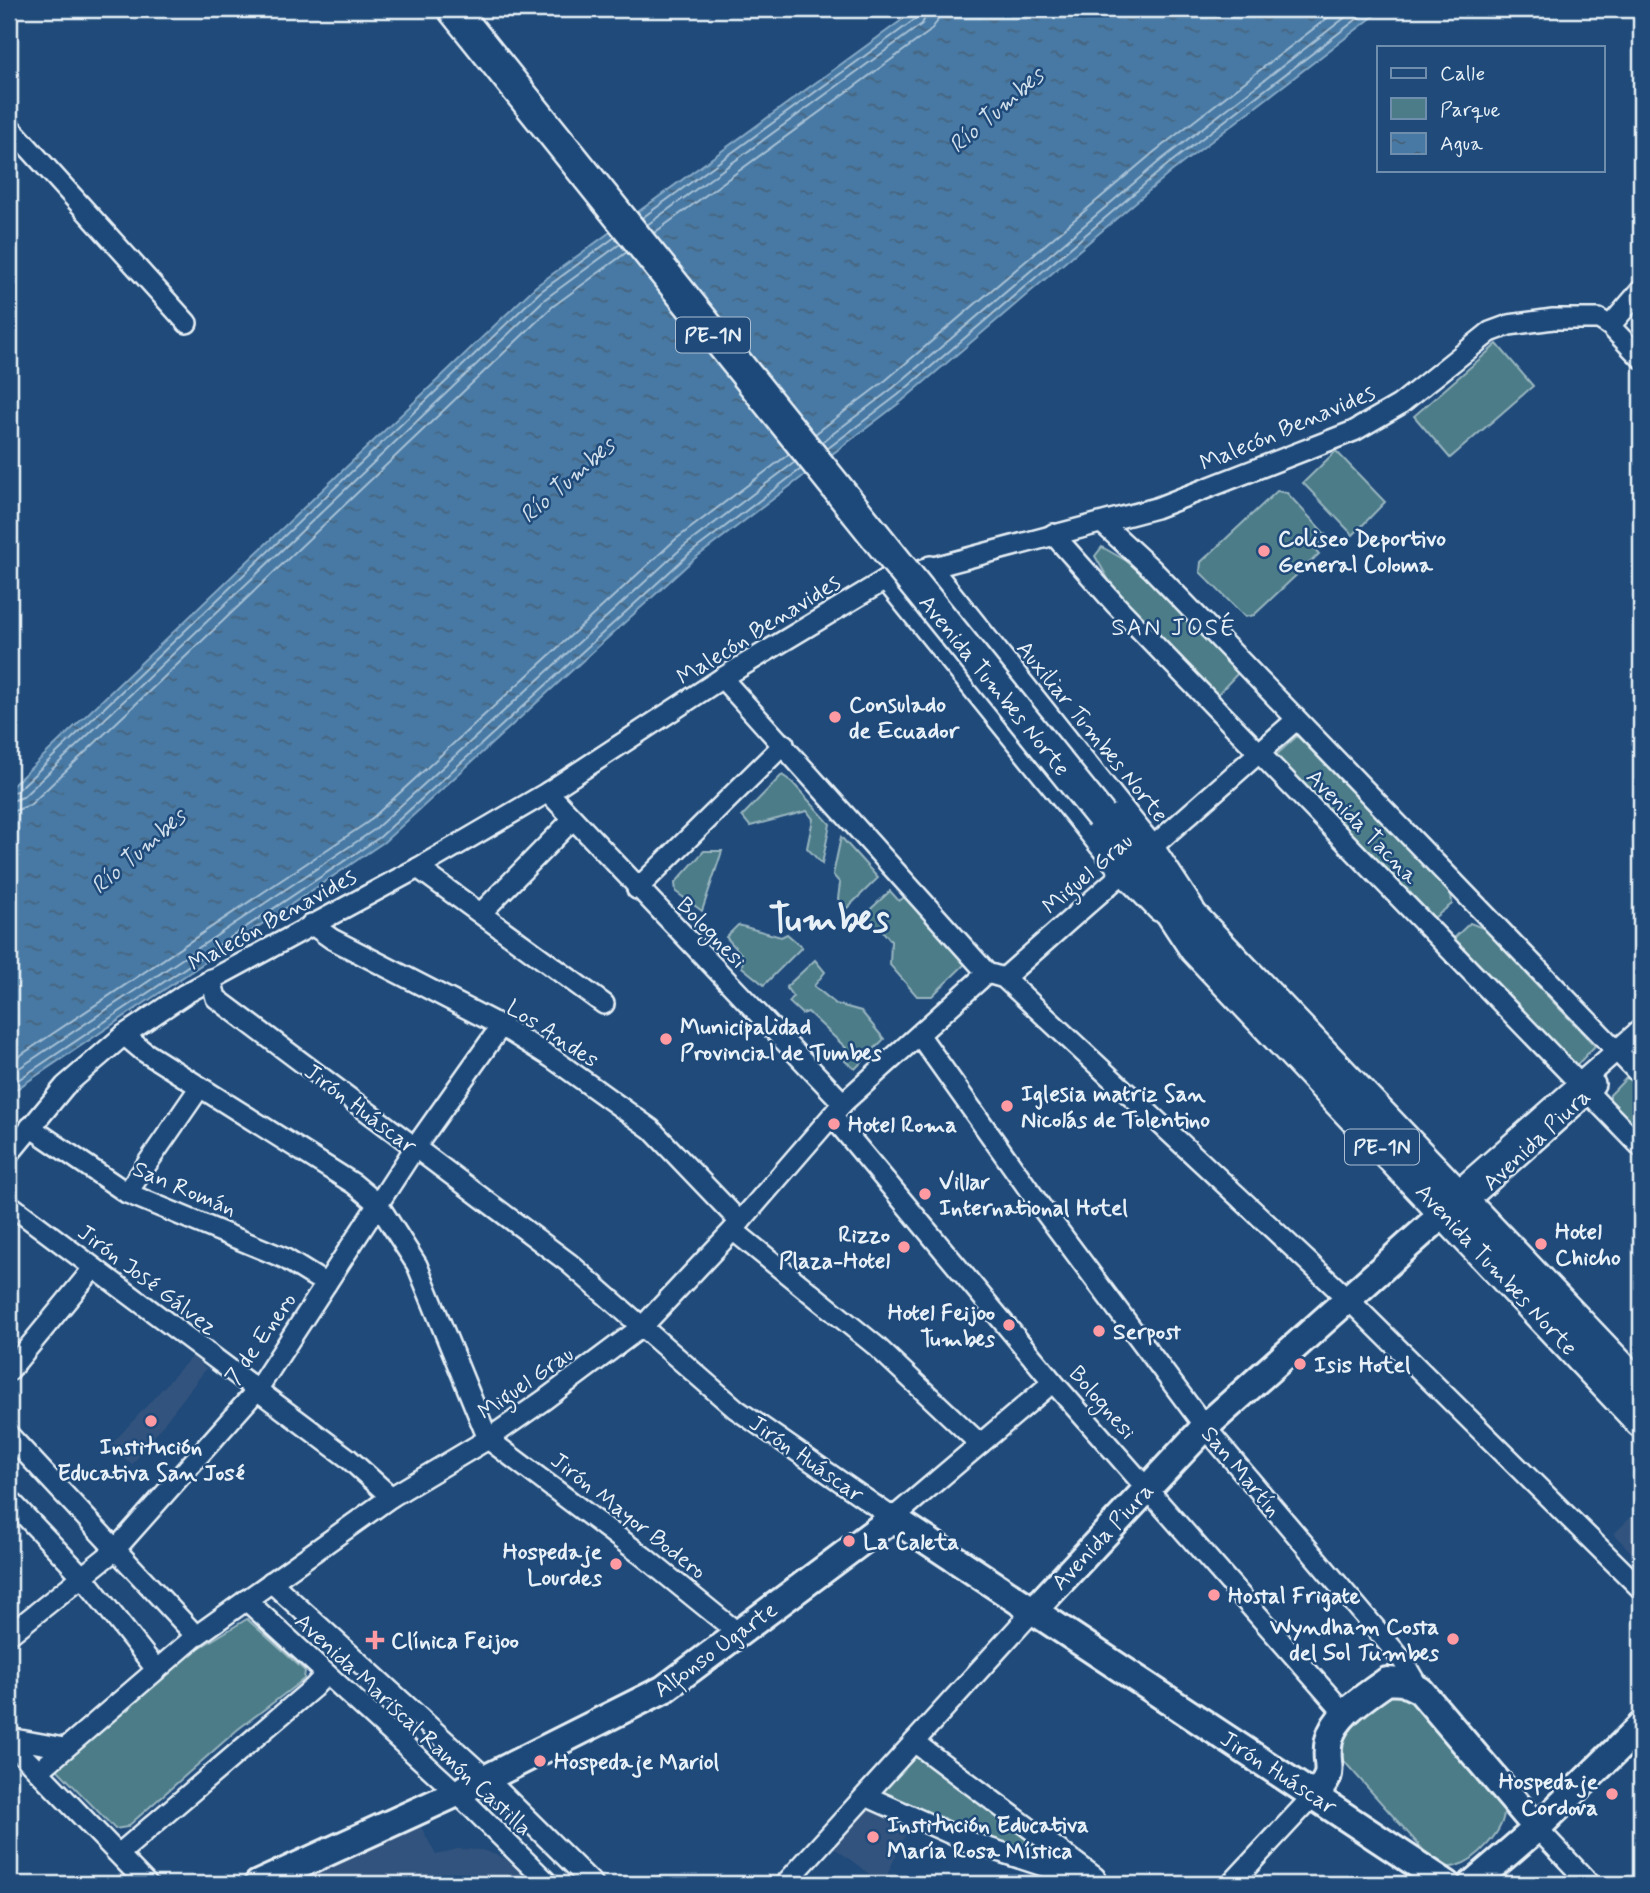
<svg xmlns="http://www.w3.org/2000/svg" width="1650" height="1893" font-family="Mynerve,sans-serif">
<defs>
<pattern id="water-ripples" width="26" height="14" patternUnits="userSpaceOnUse" patternTransform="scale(1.75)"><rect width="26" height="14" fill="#4779a4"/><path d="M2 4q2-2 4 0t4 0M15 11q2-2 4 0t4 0" fill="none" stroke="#47637c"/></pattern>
</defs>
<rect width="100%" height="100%" fill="#1f4a7a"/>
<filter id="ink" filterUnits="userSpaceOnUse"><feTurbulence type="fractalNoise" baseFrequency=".0143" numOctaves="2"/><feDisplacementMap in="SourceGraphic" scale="14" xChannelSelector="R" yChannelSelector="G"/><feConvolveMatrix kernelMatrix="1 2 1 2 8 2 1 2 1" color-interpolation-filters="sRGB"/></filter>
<g filter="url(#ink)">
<g fill="#33537d">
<polygon points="192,1356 206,1369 132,1465 110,1446"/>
<polygon points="1641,1507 1641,1563 1614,1534"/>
<polygon points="868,1809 909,1827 883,1884 833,1847"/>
<polygon points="420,1825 436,1855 457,1849 482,1850 504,1858 522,1872 515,1881 518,1884 285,1884"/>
</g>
<g fill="#4b7c88" stroke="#9ab6c0" stroke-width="2">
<polygon points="1497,344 1533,386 1450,458 1414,416"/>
<polygon points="1336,451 1385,502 1353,535 1303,483"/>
<polygon points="1277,491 1287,493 1326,535 1314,548 1319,554 1254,615 1245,617 1200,572 1201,562"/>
<polygon points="1102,547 1146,572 1240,671 1216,696 1118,596 1095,556"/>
<polygon points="1297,736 1451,893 1452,904 1430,921 1275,756"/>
<polygon points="782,775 792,782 830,824 822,864 807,848 813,819 807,811 750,826 742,816"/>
<polygon points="841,837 878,878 847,908 838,899 840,883 833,875"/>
<polygon points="704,851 722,851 702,911 676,892 675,883"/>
<polygon points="890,891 899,901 909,894 966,963 932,996 917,996 890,965 891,941 880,928 866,926 860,919"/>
<polygon points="1470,923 1483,928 1595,1046 1575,1067 1452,940"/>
<polygon points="738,925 781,937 787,934 802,947 764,985 742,967 743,956 726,937"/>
<polygon points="815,960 825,972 814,986 836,1004 861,1011 884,1039 855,1069 845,1061 846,1048 808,1012 802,1014 789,1002 793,997 786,987"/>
<polygon points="1631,1073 1641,1082 1641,1133 1610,1101 1610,1095"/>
<polygon points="247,1619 305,1671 304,1679 237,1730 127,1827 115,1829 57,1769 61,1757 166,1668"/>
<path d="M1385,1689L1406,1695L1504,1808C1506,1830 1476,1861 1456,1866C1448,1869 1441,1865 1434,1862L1342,1759C1331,1727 1364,1708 1385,1689Z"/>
<polygon points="919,1754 1047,1856 1048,1861 1042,1863 882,1796 883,1789"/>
</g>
<polygon fill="url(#water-ripples)" stroke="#87a9c6" stroke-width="2" points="917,9 1383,9 1171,172 902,401 694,559 384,842 9,1094 9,789 536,286"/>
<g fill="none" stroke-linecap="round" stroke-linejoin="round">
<g stroke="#a8c1d6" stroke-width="2">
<polyline points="642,218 917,18 920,9"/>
<polyline points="647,225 922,24 929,9"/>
<polyline points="654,233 929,32 937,22 939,9"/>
<polyline points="815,434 886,380 1154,152 1339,9"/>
<polyline points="822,442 893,388 1161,160 1356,9"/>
<polyline points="827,449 898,395 1166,166 1370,9"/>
<polyline points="9,793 17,791 540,292 615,237"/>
<polyline points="9,802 23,797 545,299 620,244"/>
<polyline points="9,813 30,805 552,307 627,252"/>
<polyline points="9,1063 368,822 676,539 789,454"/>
<polyline points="9,1075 374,830 683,547 795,462"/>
<polyline points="9,1086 380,837 689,554 801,469"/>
</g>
<g stroke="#e8f1f8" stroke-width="24">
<g id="minor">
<polyline points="9,126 187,323"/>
<polyline points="1610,326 1641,290"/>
<polyline points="1102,523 1152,569 1641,1076"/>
<polyline points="1053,534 1116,605 1641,1147"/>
<polyline points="930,566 1154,847 1194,908"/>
<polyline points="885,580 1122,874 1158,911"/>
<polyline points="722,678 987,973 1004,978 1349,1300 1641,1589"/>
<polyline points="548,792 843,1103"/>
<polyline points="418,868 604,1004"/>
<polyline points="637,889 784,744"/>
<polyline points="481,913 573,819"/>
<polyline points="311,924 332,939 501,1026 552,1058 651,1129 740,1222"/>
<polyline points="1004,978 1296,720"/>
<polyline points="211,979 216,998 569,1263 736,1409 893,1518 1053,1382"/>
<polyline points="124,1035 143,1051 354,1184 378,1204 417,1265 488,1439 643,1556 738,1633"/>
<polyline points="920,1036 1044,1211 1205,1427 1403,1661 1420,1690"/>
<polyline points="832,1116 1053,1382 1345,1714"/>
<polyline points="30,1127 127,1193 284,1258 326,1284"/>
<polyline points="9,1154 65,1086 124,1035 185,994 418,868 548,792 722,678 885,580 1156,508 1354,431 1399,405 1490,332 1509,325 1553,319 1599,319 1610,326 1641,358"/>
<polyline points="127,1193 200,1087"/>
<polyline points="1450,1203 1456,1192 1641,1029"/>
<polyline points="9,1204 348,1458 391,1497"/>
<polyline points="1455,1208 1466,1203 1588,1094 1595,1084"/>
<polyline points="733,1230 876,1346 980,1444"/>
<polyline points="9,1371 92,1270"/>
<polyline points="9,1435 196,1636"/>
<polyline points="9,1499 83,1577 156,1669"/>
<polyline points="271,1582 486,1778 593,1884"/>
<polyline points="246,1600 457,1793 549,1884"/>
<polyline points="9,1635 114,1551 257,1390 414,1149 501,1026"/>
<polyline points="9,1738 64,1748"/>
<polyline points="9,1741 147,1884"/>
<polyline points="914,1742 1095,1877"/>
<polyline points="39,1771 196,1636 391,1497 488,1439 544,1400 643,1326 733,1230 843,1103 987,973"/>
<polyline points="866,1796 967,1841 1098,1884"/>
<polyline points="1537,1828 1590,1884"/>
<polyline points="120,1853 313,1688 326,1674"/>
<polyline points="785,1884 1033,1611"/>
<polyline points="1231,1884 1314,1795"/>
</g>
</g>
<g stroke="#e8f1f8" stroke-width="32">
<g id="major">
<polyline points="1033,1611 1205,1427 1444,1213"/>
<path d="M1314,1795C1339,1770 1323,1768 1329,1740C1335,1714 1367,1696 1387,1681L1403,1682L1420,1690L1537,1828"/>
<polyline points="258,1884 457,1793 664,1689 893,1518 1447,1884"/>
<polyline points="1472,1884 1537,1828 1641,1726"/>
</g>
</g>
<g stroke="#e8f1f8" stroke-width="35">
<g id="highway">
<polyline points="453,9 854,509"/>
<polyline points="1101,816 1137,861 1195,949 1641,1422"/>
<polyline points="1179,902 1641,1388"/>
</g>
</g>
<use href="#minor" stroke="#1f4a7a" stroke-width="19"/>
<use href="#major" stroke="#1f4a7a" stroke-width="26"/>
<use href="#highway" stroke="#1f4a7a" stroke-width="30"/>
<g stroke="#e8f1f8" stroke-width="35" stroke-linecap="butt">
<polyline id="highway-bridge" points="854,509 1101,816"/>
</g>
<use href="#highway-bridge" stroke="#1f4a7a" stroke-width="30"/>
</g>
</g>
<g fill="#ff9aa2" stroke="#1f4a7a" stroke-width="2.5">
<circle cx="1264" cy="551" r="7"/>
<circle cx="835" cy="717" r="7"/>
<circle cx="666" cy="1039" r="7"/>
<circle cx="1007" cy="1106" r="7"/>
<circle cx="834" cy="1124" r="7"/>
<circle cx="925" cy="1194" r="7"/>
<circle cx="1541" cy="1244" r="7"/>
<circle cx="904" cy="1247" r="7"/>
<circle cx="1009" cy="1325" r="7"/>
<circle cx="1099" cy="1331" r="7"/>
<circle cx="1300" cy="1364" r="7"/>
<circle cx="151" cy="1421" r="7"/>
<circle cx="849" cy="1541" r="7"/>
<circle cx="616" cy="1564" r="7"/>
<circle cx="1214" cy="1595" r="7"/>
<circle cx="1453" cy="1639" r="7"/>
<path d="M371.5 1629.5h7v7h7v7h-7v7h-7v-7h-7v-7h7z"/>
<circle cx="540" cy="1761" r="7"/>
<circle cx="1612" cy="1794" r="7"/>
<circle cx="873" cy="1837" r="7"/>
</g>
<g text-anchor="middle" stroke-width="5" stroke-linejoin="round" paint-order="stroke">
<g fill="#1f4a7a" stroke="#acbfd2" stroke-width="2">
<rect x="676" y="317.5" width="74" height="35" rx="5"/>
<rect x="1345" y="1129.5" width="74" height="35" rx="5"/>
</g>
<g font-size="21" font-weight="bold" fill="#e8f1f8">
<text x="713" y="342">PE-1N</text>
<text x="1382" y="1154">PE-1N</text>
</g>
<g font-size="23" fill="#e8f1f8" stroke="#1f4a7a">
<text transform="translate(1287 427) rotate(-23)" y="8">Malecón Benavides</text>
<text transform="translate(758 629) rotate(-32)" y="8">Malecón Benavides</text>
<text transform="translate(995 685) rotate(51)" y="8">Avenida Tumbes Norte</text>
<text transform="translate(1093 731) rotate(51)" y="8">Auxiliar Tumbes Norte</text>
<text transform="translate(1363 826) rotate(46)" y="8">Avenida Tacna</text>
<text transform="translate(1087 873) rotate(-41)" y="8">Miguel Grau</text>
<text transform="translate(272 919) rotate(-29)" y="8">Malecón Benavides</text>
<text transform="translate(712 932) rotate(46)" y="8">Bolognesi</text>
<text transform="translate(553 1033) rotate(33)" y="8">Los Andes</text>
<text transform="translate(361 1108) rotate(37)" y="8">Jirón Huáscar</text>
<text transform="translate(1536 1139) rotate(-43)" y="8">Avenida Piura</text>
<text transform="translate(185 1188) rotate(23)" y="8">San Román</text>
<text transform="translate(1497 1269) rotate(47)" y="8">Avenida Tumbes Norte</text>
<text transform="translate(148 1279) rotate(37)" y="8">Jirón José Gálvez</text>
<text transform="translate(260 1338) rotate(-55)" y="8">7 de Enero</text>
<text transform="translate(525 1382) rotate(-35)" y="8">Miguel Grau</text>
<text transform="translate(1103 1402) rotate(49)" y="8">Bolognesi</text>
<text transform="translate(807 1458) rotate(35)" y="8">Jirón Huáscar</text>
<text transform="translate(1242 1471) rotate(50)" y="8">San Martín</text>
<text transform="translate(629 1515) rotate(38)" y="8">Jirón Mayor Bodero</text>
<text transform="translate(1102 1536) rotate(-47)" y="8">Avenida Piura</text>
<text transform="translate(715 1649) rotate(-36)" y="8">Alfonso Ugarte</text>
<text transform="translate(414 1724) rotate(43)" y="8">Avenida Mariscal Ramón Castilla</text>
<text transform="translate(1279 1772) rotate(33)" y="8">Jirón Huáscar</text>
</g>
<g font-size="23" font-weight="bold" fill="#e8f1f8" stroke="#1f4a7a" text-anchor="start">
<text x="1278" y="546">Coliseo Deportivo<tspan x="1278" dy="26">General Coloma</tspan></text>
<text x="849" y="712">Consulado<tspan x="849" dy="26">de Ecuador</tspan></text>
<text x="680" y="1034">Municipalidad<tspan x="680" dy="26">Provincial de Tumbes</tspan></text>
<text x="1021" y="1101">Iglesia matriz San<tspan x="1021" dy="26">Nicolás de Tolentino</tspan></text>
<text x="848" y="1132">Hotel Roma</text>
<text x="939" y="1189">Villar<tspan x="939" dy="26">International Hotel</tspan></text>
<text x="1555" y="1239">Hotel<tspan x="1555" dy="26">Chicho</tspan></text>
<text x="890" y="1242" text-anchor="end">Rizzo<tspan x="890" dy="26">Plaza-Hotel</tspan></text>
<text x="995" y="1320" text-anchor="end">Hotel Feijoo<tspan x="995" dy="26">Tumbes</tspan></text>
<text x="1113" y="1339">Serpost</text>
<text x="1314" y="1372">Isis Hotel</text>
<text x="151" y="1454" text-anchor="middle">Institución<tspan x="151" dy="26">Educativa San José</tspan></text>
<text x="863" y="1549">La Caleta</text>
<text x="602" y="1559" text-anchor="end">Hospedaje<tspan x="602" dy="26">Lourdes</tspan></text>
<text x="1228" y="1603">Hostal Frigate</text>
<text x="1439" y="1634" text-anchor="end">Wyndham Costa<tspan x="1439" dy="26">del Sol Tumbes</tspan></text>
<text x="391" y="1648">Clínica Feijoo</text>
<text x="554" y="1769">Hospedaje Mariol</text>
<text x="1598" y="1789" text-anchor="end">Hospedaje<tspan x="1598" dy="26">Cordova</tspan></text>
<text x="887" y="1832">Institución Educativa<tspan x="887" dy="26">María Rosa Mística</tspan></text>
</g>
<g font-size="24" font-style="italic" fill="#d0dfeb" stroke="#1f4a7a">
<text transform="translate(996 110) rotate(-41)" y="8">Río Tumbes</text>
<text transform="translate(567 480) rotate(-41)" y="8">Río Tumbes</text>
<text transform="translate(138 851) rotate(-41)" y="8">Río Tumbes</text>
</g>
<g font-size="24" letter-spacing="2" fill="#e8f1f8" stroke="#1f4a7a">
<text x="1174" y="635">SAN JOSÉ</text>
</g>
<g font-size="37" font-weight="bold" fill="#e8f1f8" stroke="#1f4a7a">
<text x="829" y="931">Tumbes</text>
</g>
</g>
<rect width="1650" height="1893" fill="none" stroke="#1f4a7a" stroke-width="35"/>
<rect x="18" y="18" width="1615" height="1858" fill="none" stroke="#e8f1f8" stroke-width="2.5" filter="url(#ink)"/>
<rect x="1377" y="46" width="228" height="126" fill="#1f4a7a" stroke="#6f8dac" stroke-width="2"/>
<rect x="1391" y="68" width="35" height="10" fill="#1f4a7a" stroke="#6f8dac" stroke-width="2"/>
<text x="1440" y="80" font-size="21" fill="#e8f1f8">Calle</text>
<rect x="1391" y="98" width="35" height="21" fill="#4b7c88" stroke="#6f8dac" stroke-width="2"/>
<text x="1440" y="116" font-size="21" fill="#e8f1f8">Parque</text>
<rect x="1391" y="133" width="35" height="21" fill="url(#water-ripples)" stroke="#6f8dac" stroke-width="2"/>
<text x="1440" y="150" font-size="21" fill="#e8f1f8">Agua</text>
</svg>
